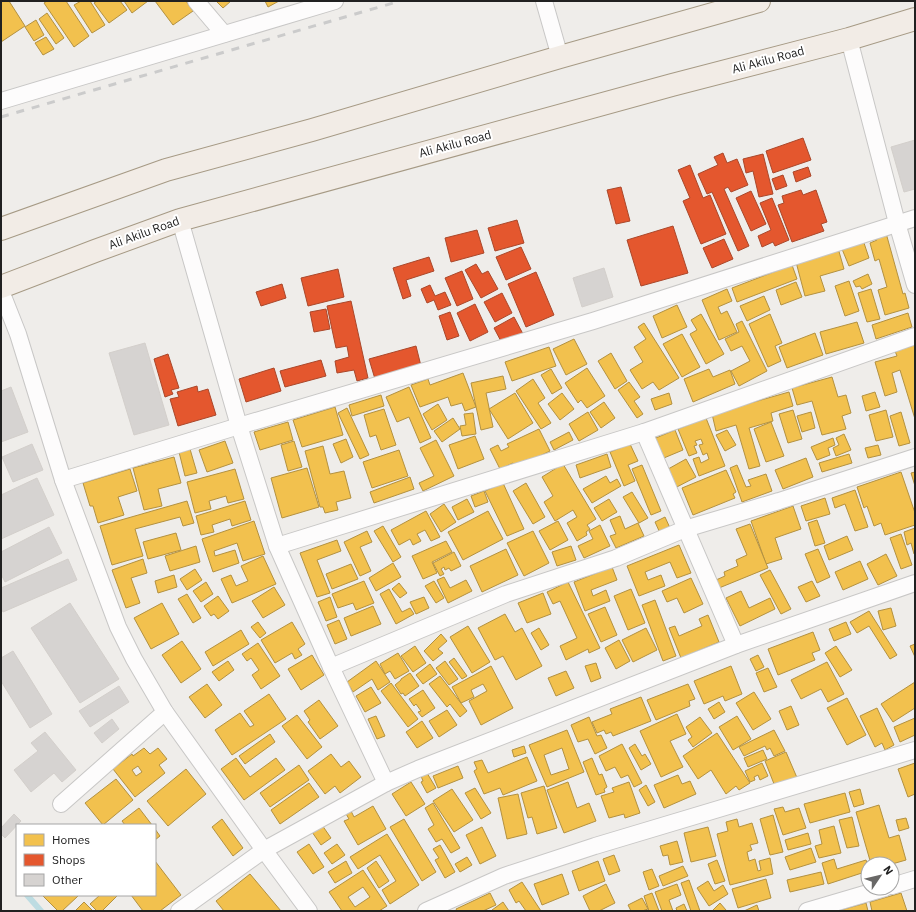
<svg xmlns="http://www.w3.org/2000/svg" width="916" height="912" font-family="'IBM Plex Sans',sans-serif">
<rect width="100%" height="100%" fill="#efedea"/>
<g fill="#f2c14e" stroke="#b39140" fill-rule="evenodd">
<polygon points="1,1 9,1 25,26 1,42"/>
<polygon points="47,1 66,1 89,36 74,47 44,3"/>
<polygon points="81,1 90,1 105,25 92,33 74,5"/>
<polygon points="97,1 120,1 127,10 109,23 94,3"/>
<polygon points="124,1 148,1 132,13"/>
<polygon points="155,1 186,1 193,11 173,25"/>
<polygon points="216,1 231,1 223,8"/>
<polygon points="265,1 279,1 268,7"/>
<polygon points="47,13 64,38 56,44 39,19"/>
<polygon points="36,20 44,35 34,41 25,27"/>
<polygon points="46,37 54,49 43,55 35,43"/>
<polygon points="886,233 903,294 905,293 909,308 885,315 878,290 887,287 879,259 875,261 870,243 877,240 875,236"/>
<polygon points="863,240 869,258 849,266 842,249"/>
<polygon points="838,248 844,269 820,276 825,291 805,296 796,262"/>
<polygon points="792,265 797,279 737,302 732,288"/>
<polygon points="868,274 872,284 862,289 860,286 856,287 853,281"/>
<polygon points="849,281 859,311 845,316 835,286"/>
<polygon points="796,282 802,297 781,305 776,290"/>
<polygon points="727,289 732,301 718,307 721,314 727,311 737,332 719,340 702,300"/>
<polygon points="871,289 880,319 867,322 858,293"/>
<polygon points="764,296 770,310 747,321 740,306"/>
<polygon points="677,305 687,327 662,338 653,316"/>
<polygon points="908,313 912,327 876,339 872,325"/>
<polygon points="701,314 724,354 706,364 690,334 697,330 691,320"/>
<polygon points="770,314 782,343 775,346 781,361 768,367 749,324"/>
<polygon points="742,321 767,371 739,386 731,371 750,361 742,346 731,351 725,339 739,332 736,324"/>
<polygon points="857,322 864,343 826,354 820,332"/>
<polygon points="644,323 679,378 659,390 653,382 642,389 630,370 643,362 634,347 646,339 638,327"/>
<polygon points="815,333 823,355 787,368 779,347"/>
<polygon points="682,334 700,367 682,377 663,344"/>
<polygon points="574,339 587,364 566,375 553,349"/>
<polygon points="914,345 915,348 915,419 900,370 892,373 897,392 885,396 875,362 897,356 895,351"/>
<polygon points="549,347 556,366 512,381 505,362"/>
<polygon points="611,353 627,381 615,389 598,361"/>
<polygon points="587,368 605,396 587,408 581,400 578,403 565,383"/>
<polygon points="551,369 562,388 552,394 541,375"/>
<polygon points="709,369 713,377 730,370 735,384 693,402 684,379"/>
<polygon points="463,373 476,407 465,411 462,403 451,406 448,397 420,407 411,385 428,379 430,385"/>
<polygon points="503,376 506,389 486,393 493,427 481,430 471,383"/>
<polygon points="832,377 838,397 846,395 851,413 842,416 846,429 822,435 812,401 797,405 792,388"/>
<polygon points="533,379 545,398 538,403 551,423 541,429 516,391"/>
<polygon points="629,382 640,397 634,401 643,414 637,418 618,390"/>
<polygon points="409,387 431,438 420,443 409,417 397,422 386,397"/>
<polygon points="789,392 793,406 771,413 773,421 749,428 760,466 749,469 736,425 716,431 712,414"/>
<polygon points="875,392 880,407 866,411 862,396"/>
<polygon points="515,393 533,423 508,439 489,409"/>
<polygon points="562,393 574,409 560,420 548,404"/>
<polygon points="669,393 672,404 655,410 651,399"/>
<polygon points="381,395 384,406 352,416 349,405"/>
<polygon points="604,402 615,418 601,428 590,412"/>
<polygon points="438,404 447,420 432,430 423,414"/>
<polygon points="335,407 343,435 302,447 293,420"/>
<polygon points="347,408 369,455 360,459 338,413"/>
<polygon points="384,409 396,445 381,450 376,435 370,437 364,415"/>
<polygon points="793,410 802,439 788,443 779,414"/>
<polygon points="886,410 893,437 876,441 869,415"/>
<polygon points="588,412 598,430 579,441 569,424"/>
<polygon points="811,412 815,428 802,432 797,416"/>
<polygon points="901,412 910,443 899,446 890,416"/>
<polygon points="473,413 476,434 462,436 460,426 466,425 464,414"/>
<polygon points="453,418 460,429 442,442 434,431"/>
<polygon points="706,418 725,466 699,476 693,459 699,457 701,463 709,459 707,453 703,455 699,445 703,444 701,439 695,441 697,445 694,446 697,453 689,456 678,429"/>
<polygon points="288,422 293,440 260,450 254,432"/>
<polygon points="771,422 784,456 766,462 754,429"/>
<polygon points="539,429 550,451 515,468 513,463 500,469 490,449 498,445 501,451 509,447 507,444"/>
<polygon points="675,430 683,450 659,460 651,440"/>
<polygon points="727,430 736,445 725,451 716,435"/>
<polygon points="569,432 573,440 554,450 550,442"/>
<polygon points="844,434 851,450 836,456 833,448 839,445 836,438"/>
<polygon points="475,436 484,459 458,469 449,445"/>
<polygon points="833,438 835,445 828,448 830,455 817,460 811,447"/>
<polygon points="346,439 353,457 341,463 333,444"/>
<polygon points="436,440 454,476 423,491 419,483 434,476 420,448"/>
<polygon points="225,441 233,463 207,472 199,450"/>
<polygon points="294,441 302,467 288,471 281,445"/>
<polygon points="630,444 638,461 628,465 635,481 624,486 610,452"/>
<polygon points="878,445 881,455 868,458 865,448"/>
<polygon points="323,446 330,474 344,471 351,498 336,502 338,510 325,513 323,507 320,507 305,451"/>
<polygon points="190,449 197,473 185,476 179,452"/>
<polygon points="399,450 408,476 372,488 363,462"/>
<polygon points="607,454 611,467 580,478 576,465"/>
<polygon points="849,454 852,463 822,472 819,463"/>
<polygon points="174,457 181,483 158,489 162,506 144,510 133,468"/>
<polygon points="806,458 813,477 783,489 775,470"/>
<polygon points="686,459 696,477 671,490 661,473"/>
<polygon points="563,464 596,519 587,525 590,529 586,532 587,535 577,541 567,523 577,517 573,510 555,521 544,502 553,496 542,477"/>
<polygon points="642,465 661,511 651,515 632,469"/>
<polygon points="737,465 746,487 751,486 748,480 766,474 772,491 742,502 730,468"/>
<polygon points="307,468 319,507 282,518 271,478"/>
<polygon points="130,469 137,491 118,497 124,515 98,523 93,506 90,506 83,483"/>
<polygon points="235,469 244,499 228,503 226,496 209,501 211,509 195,513 187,482"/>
<polygon points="726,470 736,492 733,494 735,498 693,515 682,488"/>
<polygon points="901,472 915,513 915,525 885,535 881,523 874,526 867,506 864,508 857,487"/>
<polygon points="915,472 915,486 911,473"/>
<polygon points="606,476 610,483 617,479 621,486 592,503 583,489"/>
<polygon points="410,477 414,489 374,503 370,492"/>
<polygon points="503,483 524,529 507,536 485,491"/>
<polygon points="526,483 545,517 533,524 513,491"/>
<polygon points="855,490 868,527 855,531 845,504 835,508 832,498"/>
<polygon points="484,491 488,502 475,507 471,496"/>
<polygon points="632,492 648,518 639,523 623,497"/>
<polygon points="825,498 830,514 806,521 801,506"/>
<polygon points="467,499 474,512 458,520 452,507"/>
<polygon points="609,499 617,512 602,521 594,508"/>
<polygon points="187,501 194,523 183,526 180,517 135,529 143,556 112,565 100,526"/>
<polygon points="245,501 251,520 232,526 230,519 212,525 214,532 201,535 196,516"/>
<polygon points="444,504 456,522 441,532 430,514"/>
<polygon points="793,506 801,529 775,538 782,559 766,564 751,521"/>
<polygon points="426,511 440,537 431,541 425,530 417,534 421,541 413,545 410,539 399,545 391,530"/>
<polygon points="488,511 503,539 463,560 448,532"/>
<polygon points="620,516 625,529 638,523 644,536 616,548 610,536 616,534 610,520"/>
<polygon points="665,517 670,528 660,533 655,522"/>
<polygon points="817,520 825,543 815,546 808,523"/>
<polygon points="254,521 265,554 243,561 237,543 214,551 215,556 235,550 239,563 213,572 202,539"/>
<polygon points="558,521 568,540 550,550 539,531"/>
<polygon points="750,524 768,568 719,588 716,580 725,576 724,572 738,566 736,560 747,555 736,529"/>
<polygon points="600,525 610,546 584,558 578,546 593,539 589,531"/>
<polygon points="383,526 401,557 393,562 374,531"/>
<polygon points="915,528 915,554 914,554 911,543 907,545 904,532"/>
<polygon points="367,531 372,542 360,547 371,571 360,576 344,542"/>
<polygon points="533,531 549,563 524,576 507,543"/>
<polygon points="176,533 181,550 148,559 143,542"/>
<polygon points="901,534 912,565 901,569 890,538"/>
<polygon points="847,536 853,550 829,560 824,546"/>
<polygon points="337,540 341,551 317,560 330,593 317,597 300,553"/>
<polygon points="446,541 452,552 432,562 437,573 423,579 412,556"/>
<polygon points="679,545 691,573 677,578 670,562 645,572 648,580 661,575 665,586 639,596 627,566"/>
<polygon points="196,546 200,562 170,571 165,556"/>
<polygon points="571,546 576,560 557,566 552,552"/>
<polygon points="506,549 518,575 482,592 470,566"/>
<polygon points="818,549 830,577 817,583 805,554"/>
<polygon points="454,552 461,566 451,571 449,568 445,570 444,567 441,569 444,574 440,576 433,563"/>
<polygon points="886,554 897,576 878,585 867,564"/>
<polygon points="263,556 276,584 232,603 221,579 231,575 236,586 248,581 241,566"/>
<polygon points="143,559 147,573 131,578 140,603 126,608 112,570"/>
<polygon points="860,561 868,579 843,590 835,572"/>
<polygon points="393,563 401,577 376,591 369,578"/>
<polygon points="351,564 358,579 332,589 326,574"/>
<polygon points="612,567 617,580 591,590 593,596 606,590 610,601 585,611 574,582"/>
<polygon points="195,569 202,580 187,590 180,579"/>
<polygon points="770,570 791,609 781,614 760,575"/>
<polygon points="174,575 177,587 158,593 155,581"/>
<polygon points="444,577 450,588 466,580 472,591 448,603 437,580"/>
<polygon points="691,578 703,604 684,613 677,598 667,602 662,591"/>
<polygon points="364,581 374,603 356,610 353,603 338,608 332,594"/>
<polygon points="434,581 444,598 436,603 425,586"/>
<polygon points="812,581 820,596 806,602 798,587"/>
<polygon points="206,582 213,594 201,602 193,591"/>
<polygon points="568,582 600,648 589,653 588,649 566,660 560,646 577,638 560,601 553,604 547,592"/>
<polygon points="399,583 407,593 400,598 392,589"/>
<polygon points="274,587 285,605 263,618 252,601"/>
<polygon points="389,589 402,612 410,608 414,614 396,624 380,594"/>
<polygon points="631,589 645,623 628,630 614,596"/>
<polygon points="741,591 749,608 770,598 775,609 740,626 726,598"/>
<polygon points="543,593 551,614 527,623 518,603"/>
<polygon points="187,594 201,618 193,623 178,599"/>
<polygon points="218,596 229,611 218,619 214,614 211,616 204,606"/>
<polygon points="330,597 337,617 326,621 318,602"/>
<polygon points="424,597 429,608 416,614 410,602"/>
<polygon points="655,600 676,656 663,661 642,605"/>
<polygon points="162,603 179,634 151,649 134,618"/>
<polygon points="373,606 381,624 351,636 344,618"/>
<polygon points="605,607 617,635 601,642 588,614"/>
<polygon points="891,608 896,626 883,630 878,611"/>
<polygon points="869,611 897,655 890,659 869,626 857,633 850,622"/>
<polygon points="505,614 515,632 522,628 542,666 516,680 503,656 495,660 478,628"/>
<polygon points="708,615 719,642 681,658 669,628 675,626 679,636 702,626 699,619"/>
<polygon points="339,620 347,639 335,644 327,625"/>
<polygon points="258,622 266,633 260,638 251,627"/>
<polygon points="292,622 305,644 298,649 302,655 295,659 292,653 275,663 261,640"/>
<polygon points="846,622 851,634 834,641 829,629"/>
<polygon points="468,626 490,662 472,673 450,637"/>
<polygon points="539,628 549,645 541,650 531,633"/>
<polygon points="646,628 657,650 633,662 622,640"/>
<polygon points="241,630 249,644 213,666 205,652"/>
<polygon points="813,632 820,650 812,653 815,660 778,675 768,649"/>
<polygon points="441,634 447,641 438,649 443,653 433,661 424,651"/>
<polygon points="619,640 630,661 616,669 605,648"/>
<polygon points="182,641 201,669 181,683 162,655"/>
<polygon points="258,643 280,676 261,689 252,675 259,670 251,658 247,661 242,654"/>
<polygon points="915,644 915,657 910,646"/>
<polygon points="415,646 426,663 413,672 401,656"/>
<polygon points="836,646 852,670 840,677 825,653"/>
<polygon points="398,653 409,671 395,679 390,671 385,674 380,664"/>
<polygon points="312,655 324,675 301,690 288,669"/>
<polygon points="758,655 764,667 756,671 750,659"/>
<polygon points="454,658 467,676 462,679 449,662"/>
<polygon points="228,661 234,670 219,681 212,672"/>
<polygon points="376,661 390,682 378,690 372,679 353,692 347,682"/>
<polygon points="445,661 458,679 449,685 436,668"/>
<polygon points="827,662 844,694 828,702 821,689 801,699 791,680"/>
<polygon points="596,663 601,678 591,682 585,666"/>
<polygon points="430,664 437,674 423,684 416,675"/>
<polygon points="491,666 513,708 481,725 469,701 487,691 483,684 471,690 474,697 461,703 452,687"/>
<polygon points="731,666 742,694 725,701 723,696 704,704 694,681"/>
<polygon points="768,668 777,687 764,692 756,673"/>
<polygon points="566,671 574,688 556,696 548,678"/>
<polygon points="410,673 419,686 405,696 403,693 401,694 395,685 401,680 401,679"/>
<polygon points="440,676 467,711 460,717 450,704 447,707 429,684"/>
<polygon points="915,682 915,708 893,722 881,704"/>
<polygon points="391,683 418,719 408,727 381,691"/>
<polygon points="207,684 222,705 205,718 189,697"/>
<polygon points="688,684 695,699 689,701 690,706 656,720 647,700"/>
<polygon points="371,687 381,703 365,712 356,696"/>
<polygon points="423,690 435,708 422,717 418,712 421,711 416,704 414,706 409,699"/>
<polygon points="754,692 771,719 753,730 736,703"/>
<polygon points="269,694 286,719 232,755 215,730 240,713 250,727 254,725 244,711"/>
<polygon points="641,697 651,721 613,736 611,732 606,734 604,730 597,733 592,722 612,714 610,709"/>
<polygon points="847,698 866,735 847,745 827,708"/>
<polygon points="319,700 338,726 320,739 308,722 310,720 304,711"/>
<polygon points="719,702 725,712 714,719 708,709"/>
<polygon points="791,706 799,725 787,730 779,711"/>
<polygon points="877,708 894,745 885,750 882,743 875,747 860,716"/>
<polygon points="447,710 457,725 439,737 429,721"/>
<polygon points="677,714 686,734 670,741 683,767 661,777 640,731"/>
<polygon points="297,715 322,747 307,759 282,726"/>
<polygon points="376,716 385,736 377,739 368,719"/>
<polygon points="737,716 751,739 733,750 719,727"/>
<polygon points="589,717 597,736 601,735 607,748 595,754 588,739 578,742 571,725"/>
<polygon points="700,717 712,733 693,747 688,740 692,737 686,727"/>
<polygon points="915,718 915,735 900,742 894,727"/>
<polygon points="422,721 433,738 417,748 406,732"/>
<path d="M567,730L584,772L547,787L529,745ZM562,748L569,769L551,775L544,755Z"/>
<polygon points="774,730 785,751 774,756 770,748 767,750 765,746 744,756 739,747"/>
<polygon points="717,733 750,783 739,790 736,786 726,794 711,770 698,779 683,756"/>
<polygon points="270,734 275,742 245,764 239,756"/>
<polygon points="622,744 642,783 634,787 628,775 621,778 615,767 606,771 599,756"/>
<polygon points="635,744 642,756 645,754 651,764 641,770 629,748"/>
<polygon points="524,746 526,753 514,757 512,750"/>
<path d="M144,748L150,754L158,748L167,759L159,765L165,773L135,797L113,769L132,754L133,756ZM138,766L142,772L136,776L132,770Z"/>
<polygon points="763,750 767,759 748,767 744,758"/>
<polygon points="786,752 798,780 776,789 765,761"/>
<polygon points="331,754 341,767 349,761 361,777 340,793 335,786 325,794 308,771"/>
<polygon points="527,757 537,781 503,795 500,788 484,794 474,771 477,769 474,762 482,760 488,773"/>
<polygon points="236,758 250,777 276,758 285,770 244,800 221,769"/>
<polygon points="592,758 599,775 602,774 607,787 604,789 605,792 596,795 583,762"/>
<polygon points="762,763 768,776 760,780 758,775 754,777 755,780 750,782 745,771"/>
<polygon points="915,763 915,794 908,797 898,769"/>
<polygon points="299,765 309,780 270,807 260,793"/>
<polygon points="458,766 463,778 438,788 433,776"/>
<polygon points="186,769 206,794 168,826 147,801"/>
<polygon points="427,773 436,788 427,793 421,782 423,781 421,776"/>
<polygon points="678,775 682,784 690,781 696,794 664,808 654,785"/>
<polygon points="116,779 133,800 103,825 85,803"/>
<polygon points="411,782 425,804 406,816 392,794"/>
<polygon points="568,782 577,808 589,803 596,821 564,833 547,790"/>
<polygon points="629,782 640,813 625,818 624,814 609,818 601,796 614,792 612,788"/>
<polygon points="309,783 319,797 280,824 271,810"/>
<polygon points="646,785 655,802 648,806 639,790"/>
<polygon points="544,786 557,828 537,834 532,817 528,818 521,793"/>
<polygon points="475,788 491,813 481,819 465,793"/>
<polygon points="452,789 473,820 454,832 433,801"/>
<polygon points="860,789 864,804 854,807 849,792"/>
<polygon points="845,793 850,812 810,823 804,804"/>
<polygon points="518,794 527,834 507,839 498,798"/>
<polygon points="433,803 460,848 451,853 442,839 436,842 428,829 434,825 425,808"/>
<polygon points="879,805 889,838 899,835 906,860 892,864 871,864 856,812"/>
<polygon points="373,806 386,829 358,845 344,821 349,819 345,812 350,809 354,817"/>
<polygon points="783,807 785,812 799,808 806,828 783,835 774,809"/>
<polygon points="139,808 152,825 125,825 122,821"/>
<polygon points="773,815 783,852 770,855 760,819"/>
<polygon points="852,817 859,846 847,848 839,820"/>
<polygon points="906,818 909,828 899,831 896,820"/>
<polygon points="222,819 243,848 233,856 212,827"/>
<polygon points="404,819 436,872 422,881 390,827"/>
<polygon points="737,819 739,827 752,823 758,843 750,845 752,850 747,852 749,861 755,859 758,871 761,870 759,861 770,858 773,874 730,885 717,834 728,831 726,822"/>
<polygon points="322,825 331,838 321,845 312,832"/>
<polygon points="834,826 841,853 819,858 815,846 822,844 819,830"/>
<polygon points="482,827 496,856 480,864 466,835"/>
<polygon points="708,827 716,856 691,862 684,833"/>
<polygon points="155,829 160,836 155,840"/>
<polygon points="808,833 811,844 788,850 785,840"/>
<polygon points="387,834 419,885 390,904 382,890 396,881 380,855 358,869 350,857"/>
<polygon points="677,841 683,862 670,865 668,855 663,856 660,846"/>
<polygon points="309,844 324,867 313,874 297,852"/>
<polygon points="337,844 345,855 332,864 324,853"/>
<polygon points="440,845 455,872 445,878 435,860 439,858 433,849"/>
<polygon points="811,848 816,862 790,870 785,857"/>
<polygon points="614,855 620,871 609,875 603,859"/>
<polygon points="467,857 472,865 460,872 455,864"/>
<polygon points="834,859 837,869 866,860 868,865 868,871 828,884 822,863"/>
<polygon points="717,860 725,881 715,884 708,864"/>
<polygon points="155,861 181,895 160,911 143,911 131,895 155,895 155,884 156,884 155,882"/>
<polygon points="346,861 352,873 335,883 328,872"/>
<polygon points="376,861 389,881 379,888 367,868"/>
<polygon points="598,861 605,881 579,891 572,871"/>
<polygon points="683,866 688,876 663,886 659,876"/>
<polygon points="652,869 659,886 649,890 643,872"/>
<path d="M363,870L387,906L379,911H342L329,892ZM363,887L370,897L355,907L348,897Z"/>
<polygon points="821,872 824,884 790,892 787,880"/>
<polygon points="250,874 281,911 224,911 216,901"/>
<polygon points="562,874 569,894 542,905 534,884"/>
<polygon points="766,879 771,898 738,908 732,889"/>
<polygon points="689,880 700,911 691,911 681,883"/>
<polygon points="708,881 714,891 723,885 728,894 709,906 697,888"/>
<polygon points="522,882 541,911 526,911 519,901 516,903 509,890"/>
<polygon points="606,884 615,903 599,911 590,911 583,896"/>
<polygon points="677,884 681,895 669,900 673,911 662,911 655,892"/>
<polygon points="490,893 496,905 483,911 457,911 456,909"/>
<polygon points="652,893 659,911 649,911 644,896"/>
<polygon points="901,893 907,911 872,911 870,902"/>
<polygon points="42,895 76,895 78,896 62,911 58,911"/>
<polygon points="100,895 118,895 102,911 97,911 90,904"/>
<polygon points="642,898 648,909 642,911 631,911 628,905"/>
<polygon points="84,902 93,911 75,911"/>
<polygon points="503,902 509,911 493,911 492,910"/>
<polygon points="720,903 726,910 726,911 712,911"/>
<polygon points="866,903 868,911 837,911"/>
<polygon points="684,904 687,911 677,911 676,908"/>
<polygon points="757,905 759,911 744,911"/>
</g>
<g fill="#e4572e" stroke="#aa472a">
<polygon points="803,138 811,160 773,173 766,151"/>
<polygon points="723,153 727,163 737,159 748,185 731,192 728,187 724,189 749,246 738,251 712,192 707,194 698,174 718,165 714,157"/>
<polygon points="763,154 773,194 759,197 753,171 746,173 743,159"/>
<polygon points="690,165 703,198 710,195 726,234 701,244 683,201 690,198 678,170"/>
<polygon points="808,167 811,176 796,182 793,172"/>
<polygon points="783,175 787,186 776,190 772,179"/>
<polygon points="621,187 630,221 616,224 607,190"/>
<polygon points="801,190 803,195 816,190 827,222 821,224 824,231 792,242 778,205 784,203 782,196"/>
<polygon points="751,191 766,224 751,231 736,198"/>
<polygon points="772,198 789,240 775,246 773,242 762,247 758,236 771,230 760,203"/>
<polygon points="517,220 524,243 495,251 488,228"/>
<polygon points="673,226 688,273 641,286 627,240"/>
<polygon points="477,230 484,253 451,262 445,238"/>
<polygon points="724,239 733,259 712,268 703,248"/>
<polygon points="521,247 531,269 506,280 496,257"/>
<polygon points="429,257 434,271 406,280 411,296 403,299 393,268"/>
<polygon points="476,264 482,274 488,271 498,289 481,298 465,270"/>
<polygon points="338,269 344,297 308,306 301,278"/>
<polygon points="462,271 473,299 457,306 445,278"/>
<polygon points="536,272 554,315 526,327 508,284"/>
<polygon points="282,284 286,298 261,306 256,292"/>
<polygon points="430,285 435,296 445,292 451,305 438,310 434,300 427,303 421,289"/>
<polygon points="502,293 512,313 495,322 484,302"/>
<polygon points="351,301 368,378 357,381 354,370 337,373 335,361 349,357 347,346 336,348 327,306"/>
<polygon points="475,304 488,332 470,341 457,313"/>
<polygon points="326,309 330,329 314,332 310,312"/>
<polygon points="450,312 459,336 447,340 439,316"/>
<polygon points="514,317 523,334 503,345 494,328"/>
<polygon points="416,346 421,366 375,379 369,359"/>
<polygon points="168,354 179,388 171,390 173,394 165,397 154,359"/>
<polygon points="321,360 326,376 285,387 280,371"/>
<polygon points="274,368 281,391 246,402 239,379"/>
<polygon points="197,386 198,392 208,389 216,415 178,426 170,399 179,397 177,392"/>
</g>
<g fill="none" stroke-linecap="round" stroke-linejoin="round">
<polyline stroke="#bddce2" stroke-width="6" points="27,895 41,911"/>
</g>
<g fill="#d6d3d1" stroke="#d3cfcb">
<polygon points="915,140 915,189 904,192 891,147"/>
<polygon points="604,268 613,297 582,307 573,278"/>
<polygon points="145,343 169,425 134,435 109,353"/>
<polygon points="11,387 28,432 1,442 1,391"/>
<polygon points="32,444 43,470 13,482 2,457"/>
<polygon points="37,478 54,515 1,539 1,495"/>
<polygon points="49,527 62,553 5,582 1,574 1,552"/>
<polygon points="68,559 77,580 3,612 1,608 1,588"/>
<polygon points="70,603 119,679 80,703 31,628"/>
<polygon points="13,651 52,714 30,728 1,681 1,658"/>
<polygon points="119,686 129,702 90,727 79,711"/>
<polygon points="112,719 119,729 102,743 94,733"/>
<polygon points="45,732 76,770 62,782 54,773 31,792 14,770 38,751 31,743"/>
<polygon points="14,814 21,821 5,838 1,834 1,828"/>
</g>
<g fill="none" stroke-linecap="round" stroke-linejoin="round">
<g stroke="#c8c7c6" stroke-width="18">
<g id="street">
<polyline points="196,1 224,34"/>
<polyline points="544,1 560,57"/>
<polyline points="849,39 897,223 915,285"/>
<polyline points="1,101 335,1"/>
<polyline points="180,220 239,426 277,546 331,667 386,783"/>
<polyline points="1,291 18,334 63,480 118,627 134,659 165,712 264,850 309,911"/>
<polyline points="644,432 736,645"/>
<polyline points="63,480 239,426 593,321 915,218"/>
<polyline points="277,546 644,432 915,336"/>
<polyline points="331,667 506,594 616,558 685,529 779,501 915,457"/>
<polyline points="61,804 165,712"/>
<polyline points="892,886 915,879"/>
<polyline points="179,911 264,850 386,783 418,769 736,645 915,583"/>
<polyline points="426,911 504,876 595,846 915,750"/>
<polyline points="807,911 885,888"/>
</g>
</g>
<g stroke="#a69a85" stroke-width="24">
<g id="primary">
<polyline points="1,229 166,170 312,130 560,57 759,1"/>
<polyline points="1,287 95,251 180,220 672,85 849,39 915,19"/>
</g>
</g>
<use href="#street" stroke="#fdfcfc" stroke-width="16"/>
<use href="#primary" stroke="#f2ece6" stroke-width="22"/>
<polyline stroke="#cbcbcb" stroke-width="3" stroke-dasharray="8 8" stroke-linecap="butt" points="1,117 400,1"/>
</g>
<g text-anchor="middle" stroke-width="4" stroke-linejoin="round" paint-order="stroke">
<g font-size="12" fill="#212121" stroke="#fff">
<text transform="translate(768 60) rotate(-15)" y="4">Ali Akilu Road</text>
<text transform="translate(455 144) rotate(-15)" y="4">Ali Akilu Road</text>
<text transform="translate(144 233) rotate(-20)" y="4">Ali Akilu Road</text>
</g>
</g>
<rect width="916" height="912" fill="none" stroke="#212121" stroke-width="4"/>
<rect x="16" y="824" width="140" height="72" fill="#ffffff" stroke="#a6a6a6"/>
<rect x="24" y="834" width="20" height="12" fill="#f2c14e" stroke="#a6a6a6"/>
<text x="52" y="844" font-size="12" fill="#212121">Homes</text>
<rect x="24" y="854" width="20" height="12" fill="#e4572e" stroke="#a6a6a6"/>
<text x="52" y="864" font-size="12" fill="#212121">Shops</text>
<rect x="24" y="874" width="20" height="12" fill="#d6d3d1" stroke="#a6a6a6"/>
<text x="52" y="884" font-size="12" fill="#212121">Other</text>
<g transform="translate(880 876) rotate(55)"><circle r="19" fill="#ffffff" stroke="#a6a6a6"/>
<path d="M0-3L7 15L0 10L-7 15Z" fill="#696867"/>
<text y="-6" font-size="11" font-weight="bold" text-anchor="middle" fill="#212121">N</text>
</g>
</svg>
